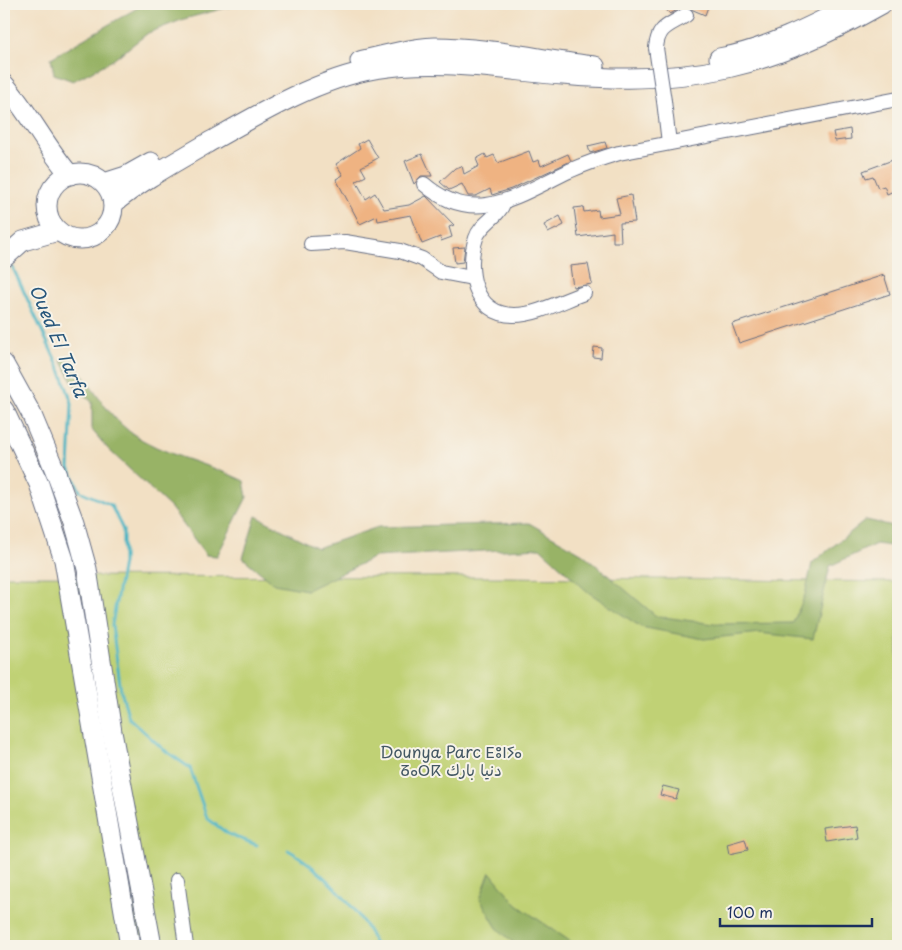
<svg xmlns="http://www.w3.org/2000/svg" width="902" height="950" font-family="'Playpen Sans','Playpen Sans Arabic','Noto Sans Tifinagh',sans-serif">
<rect width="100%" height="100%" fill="#f7f3e8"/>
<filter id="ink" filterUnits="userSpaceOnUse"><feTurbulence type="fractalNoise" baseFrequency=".02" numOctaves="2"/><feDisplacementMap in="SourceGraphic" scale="10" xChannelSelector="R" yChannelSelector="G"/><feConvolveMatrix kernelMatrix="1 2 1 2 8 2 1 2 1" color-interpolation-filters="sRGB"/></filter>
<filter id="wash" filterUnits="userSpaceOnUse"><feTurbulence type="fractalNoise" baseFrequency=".0096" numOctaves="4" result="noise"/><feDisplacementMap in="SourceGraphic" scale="20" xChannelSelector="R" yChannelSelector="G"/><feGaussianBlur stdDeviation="1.12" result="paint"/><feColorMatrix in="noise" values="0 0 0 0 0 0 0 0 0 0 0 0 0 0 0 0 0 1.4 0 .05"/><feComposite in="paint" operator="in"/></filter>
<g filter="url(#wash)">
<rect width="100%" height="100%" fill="#f2e0c4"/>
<polygon fill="#c0d174" stroke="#6e8069" points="4,576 504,577 898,582 898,946 18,946 4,940"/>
<g fill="#98b366" stroke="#5a7162">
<polygon points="144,4 240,4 184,19 148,33 113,60 73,81 54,74 51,58"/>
<path d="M61,360H72C90,384 106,413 130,432C163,456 208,463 244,481L247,497L217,556L206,555L171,508L108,449L92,430V402L76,388Z"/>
<polygon points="256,516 317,548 378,527 529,523 583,554 656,616 714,624 793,623 805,595 812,563 866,520 898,527 898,547 876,544 830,566 813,639 759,633 704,639 641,627 588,592 540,548 375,557 307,590 274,584 243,558"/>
<polygon points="490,872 517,905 577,946 517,946 497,928 480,899"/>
</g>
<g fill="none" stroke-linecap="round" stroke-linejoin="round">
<g stroke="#46b3c3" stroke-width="3">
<polyline points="13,268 61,372 72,403 69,468 80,491 111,505 123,530 123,563 112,625 121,691 129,718 163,749 190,768 207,818 228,834 257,845"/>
<path d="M288,850C316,865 366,915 375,946"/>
</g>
</g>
<g id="blocks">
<g fill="#efb382">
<polygon points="661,4 678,4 681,8 670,14"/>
<polygon points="679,4 709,4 705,15"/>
<polygon points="850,129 851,139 835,141 833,132"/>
<polygon points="367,139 378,158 361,167 366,176 356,181 366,199 375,193 384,209 409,205 426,196 454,225 449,227 452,237 441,241 440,237 422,244 411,215 378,221 377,216 360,224 336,179 343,175 336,164 360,148 358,144"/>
<polygon points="605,142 607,148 590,153 588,146"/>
<polygon points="529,151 533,162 539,160 541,166 568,154 571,161 511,189 495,194 492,195 490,189 476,196 468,196 462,184 449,190 440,182 455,168 462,166 464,174 479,166 476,159 485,154 487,158 494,155 498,163"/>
<polygon points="422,154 432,176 421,176 414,184 405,161"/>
<polygon points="898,158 898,189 887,194 884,186 878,188 873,176 866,178 863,171"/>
<polygon points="631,195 635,222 620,223 621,242 613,242 613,232 578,237 574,208 583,207 584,212 598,210 599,217 620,214 616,198"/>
<polygon points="560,216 564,225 548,233 544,225"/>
<polygon points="465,247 463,262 455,263 453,248"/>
<polygon points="588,264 592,284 573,287 570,266"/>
<polygon points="884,275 890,294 739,343 732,324"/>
<polygon points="594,347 602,348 601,358 593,357"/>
<polygon points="663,786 679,790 676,799 660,795"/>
<polygon points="855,825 857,837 827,842 825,829"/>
<polygon points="745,839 748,850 729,854 727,844"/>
</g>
</g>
</g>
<g filter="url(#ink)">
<use href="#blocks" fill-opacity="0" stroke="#666d82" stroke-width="1"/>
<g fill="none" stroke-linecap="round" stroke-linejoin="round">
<g stroke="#666d82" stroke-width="16">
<g id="minor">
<path d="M656,48C658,26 669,26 686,15"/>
<polyline points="664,101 669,143"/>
<path d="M424,184C475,228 518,195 569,171C585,164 602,158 619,153L898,99"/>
<path d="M504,202C498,218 481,223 476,238C466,268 473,315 514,315C537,315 562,301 584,293"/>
<polyline points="311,244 345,242 400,251 422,259 441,272 472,278"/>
<polyline points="177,880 186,946"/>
</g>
</g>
<g stroke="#666d82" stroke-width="21">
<g id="highway">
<path d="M719,58C763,51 814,25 854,4"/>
<path d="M360,61C384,55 410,48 435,47C488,47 542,60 595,66"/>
<path d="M4,84C29,112 45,146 70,175"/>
<circle cx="80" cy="206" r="33"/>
<polyline points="104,183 126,176 151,162"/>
<path d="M113,204C142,180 174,163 206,144C257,115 317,79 375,69C439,58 500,70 563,75C692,87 770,67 882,4"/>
<polyline points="4,258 23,241 58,231"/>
<polyline points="4,364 31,413 56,473 74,522 87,569 112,732 152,946"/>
<polyline points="4,410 39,484 64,560 130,946"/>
</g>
</g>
<use href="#minor" stroke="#fff" stroke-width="14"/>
<use href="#highway" stroke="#fff" stroke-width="19"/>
<g stroke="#666d82" stroke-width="16" stroke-linecap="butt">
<polyline id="minor-bridge" points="656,48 664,101"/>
</g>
<use href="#minor-bridge" stroke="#fff" stroke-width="14"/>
</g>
</g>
<g text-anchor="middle" stroke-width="4" stroke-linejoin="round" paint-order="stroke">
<g font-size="16" fill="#445864" stroke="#f7f3e8">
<text x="451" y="758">Dounya Parc ⴹⵓⵏⵢⴰ<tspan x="451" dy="18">ⵒⴰⵔⴽ دنيا بارك</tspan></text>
</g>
<g font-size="18" font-style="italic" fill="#28577c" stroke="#f7f3e8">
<text transform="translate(58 341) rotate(67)" y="6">Oued El Tarfa</text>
</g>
</g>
<rect width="902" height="950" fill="none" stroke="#f7f3e8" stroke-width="20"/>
<path d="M720 918v8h152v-8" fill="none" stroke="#1b2f5e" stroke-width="2.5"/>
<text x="727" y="918" font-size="15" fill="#1b2f5e" stroke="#f7f3e8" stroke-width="4" paint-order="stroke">100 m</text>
</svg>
